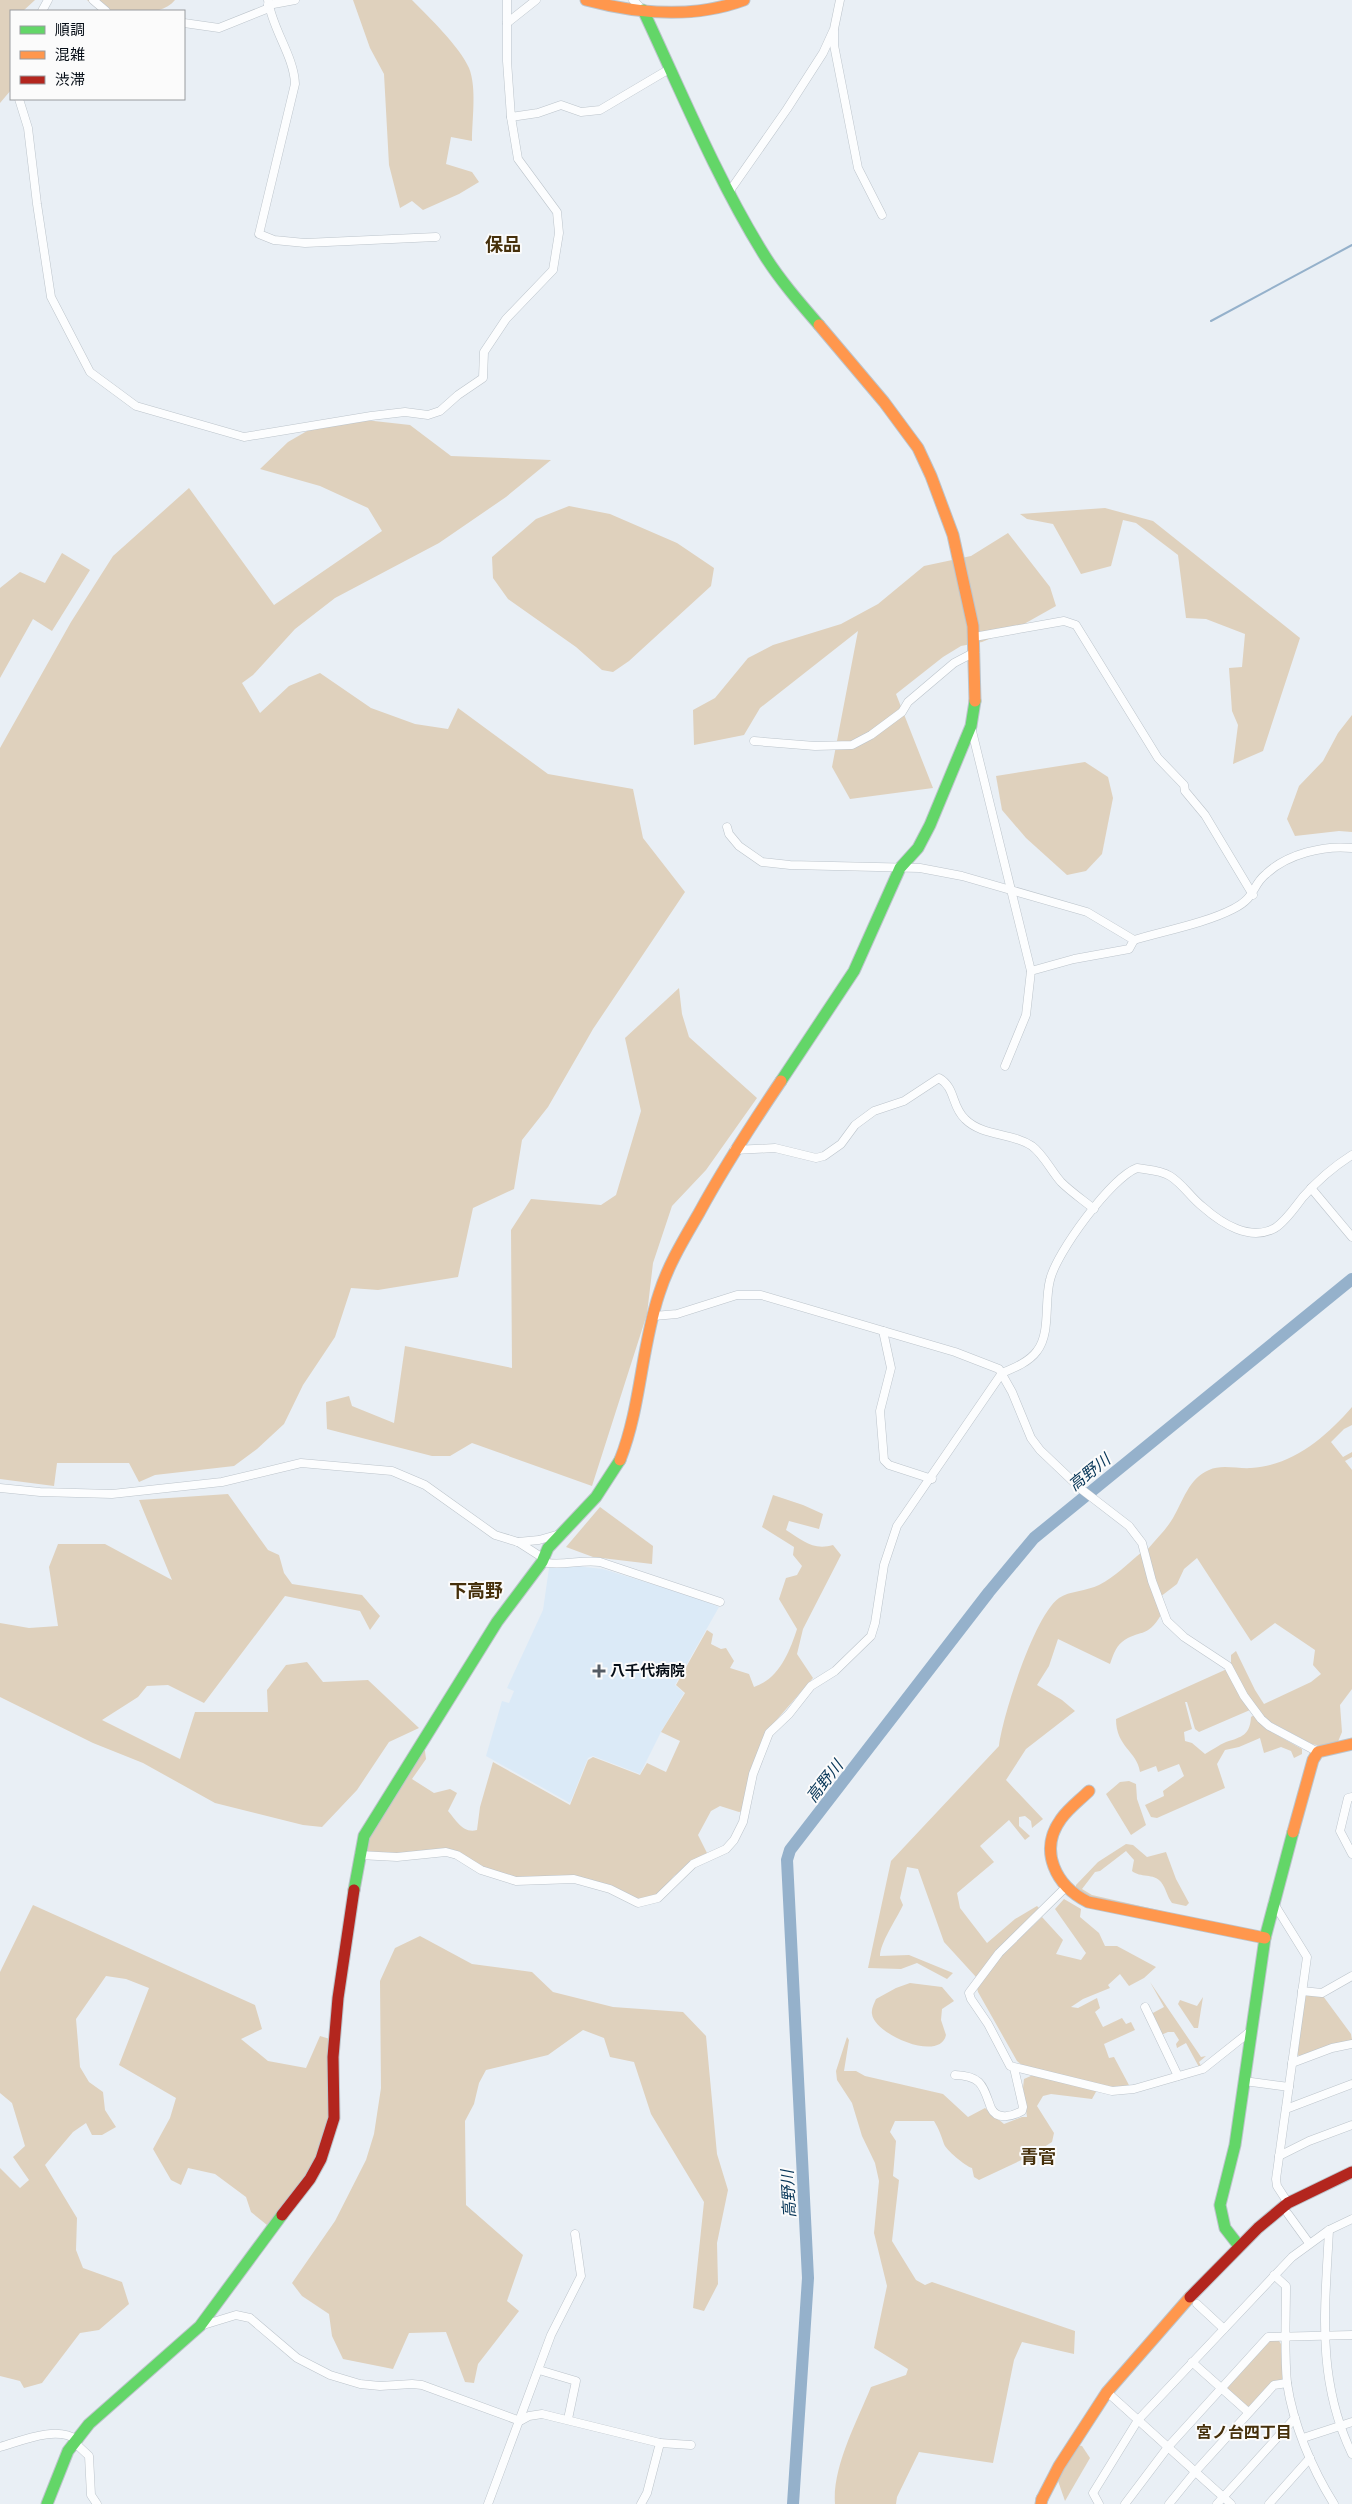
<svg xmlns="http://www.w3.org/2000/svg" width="1352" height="2504" font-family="'Varela Round','Noto Sans JP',sans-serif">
<rect width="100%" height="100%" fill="#e9eff5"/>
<polygon fill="#dbeaf7" points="575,1566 603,1569 697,1598 719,1607 675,1685 684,1693 661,1732 640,1774 593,1756 588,1758 570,1803 486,1756 502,1701 509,1703 514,1691 507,1688 543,1610 549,1568"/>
<g fill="#dfd1bd">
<polygon points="0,0 35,0 23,11 11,11 11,90 0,103"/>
<path d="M87,0H175C160,19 122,11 99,11Z"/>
<path d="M353,0H412C428,16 460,47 469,68C477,88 472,119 472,141L451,137L446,164L472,172L479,182L459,194L423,210L412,201L400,208L389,165L384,74L370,48Z"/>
<polygon points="326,420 365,420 410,425 451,456 551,460 506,497 439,543 335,598 295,629 253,675 242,683 260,713 289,686 320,673 371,708 415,724 448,729 458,708 548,774 633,789 643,838 685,892 593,1029 548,1107 522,1140 514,1189 473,1208 458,1277 378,1290 351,1288 335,1337 303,1385 284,1424 257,1449 234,1466 155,1475 139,1482 129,1463 57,1463 54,1486 0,1479 0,748 71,622 113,556 189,488 274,605 382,531 368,508 320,486 260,469 288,442"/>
<polygon points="569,506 610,514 677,543 714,568 711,586 629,661 613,672 602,670 576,647 508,599 493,578 492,557 536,519"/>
<polygon points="1105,508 1153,521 1300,638 1263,751 1233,764 1238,725 1232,711 1229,668 1242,667 1245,634 1206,619 1186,618 1178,555 1136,523 1123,520 1111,566 1081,574 1053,524 1027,519 1020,514"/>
<polygon points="1008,533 1050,587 1056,606 1024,624 982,642 961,646 943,657 896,694 933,788 850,799 832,767 858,631 760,708 744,735 694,745 693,710 715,698 748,658 773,645 841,624 878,604 924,566 971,556"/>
<polygon points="62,553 90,570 52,631 33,619 0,678 0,588 20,572 45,583"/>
<polygon points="1352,715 1352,832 1339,831 1295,836 1287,819 1299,786 1323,761 1338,733"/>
<polygon points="1085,762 1108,777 1113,798 1102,854 1086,871 1067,875 1026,838 1002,810 996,776"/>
<polygon points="679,988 682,1014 689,1037 757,1098 706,1170 672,1206 653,1263 647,1314 592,1486 472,1443 450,1456 432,1456 327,1429 326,1402 349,1396 352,1406 394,1423 405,1346 512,1368 511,1230 531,1199 601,1205 616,1195 641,1111 625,1038"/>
<path d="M1352,1407V1425L1344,1429L1331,1442L1343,1457L1352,1452V1457L1345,1461L1352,1470V1689L1340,1705L1342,1732L1337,1744L1321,1746L1312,1744L1263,1718L1247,1695L1231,1665V1655L1236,1651L1255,1690L1264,1704L1311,1682L1321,1674L1313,1665L1315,1650L1275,1623L1251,1641L1197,1558L1184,1569L1177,1584L1160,1597L1147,1550C1156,1539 1166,1530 1173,1518C1183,1501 1189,1478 1209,1470C1221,1464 1238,1469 1251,1468C1292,1466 1326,1437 1352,1407Z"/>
<polygon points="228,1494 268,1550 279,1555 284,1573 292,1584 362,1595 380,1616 370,1630 360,1611 285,1596 204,1703 168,1685 147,1686 138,1697 102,1720 180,1759 195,1712 268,1712 267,1690 286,1665 307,1662 323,1682 368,1680 419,1728 389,1742 357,1790 322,1827 303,1825 215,1803 143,1763 93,1743 0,1697 0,1623 29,1628 58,1626 49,1567 58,1544 105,1544 172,1580 139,1500"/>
<path d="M773,1495L803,1505L823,1514L819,1529L789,1521L786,1530C802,1540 813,1551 833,1545L841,1555L803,1629L797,1654L813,1678L767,1731L743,1811L739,1812L720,1806L711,1811L698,1835L707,1853L674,1876L657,1896L639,1900L596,1881L577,1876L520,1879L488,1870L454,1850L445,1848L398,1854L366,1852L367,1839L420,1747L425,1751L426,1759L412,1779L434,1793L450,1789L457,1793L448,1811C456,1820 463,1834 477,1830L480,1807L493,1762L570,1805L588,1760L593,1757L640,1775L647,1763L666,1772L680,1741L661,1732L685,1693L676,1685L707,1630L713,1634L711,1644L721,1649L726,1648L734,1661L730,1668L749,1674L754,1687C779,1679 790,1651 797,1629L779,1599L786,1578L797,1575L802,1566L793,1555L794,1547L762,1527Z"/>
<polygon points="600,1507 653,1546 652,1564 593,1557 566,1547"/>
<path d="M1142,1552L1161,1615C1147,1639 1139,1629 1122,1642C1115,1648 1113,1656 1110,1664L1058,1639L1049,1666L1037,1685L1062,1700L1075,1711L1026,1749L1006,1780L1043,1819L1032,1828L1031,1821L1025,1816L1019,1817V1826L1030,1836L1025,1840L1009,1820L980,1846L994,1862L957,1893L960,1908L987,1943L1015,1919L1037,1906L1039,1908L989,1960L976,1977L944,1942L918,1869L907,1867L900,1898L903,1905C896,1920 880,1943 880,1956L909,1955L953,1973L947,1979L917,1963L901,1969L868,1968L891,1861L999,1746C1003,1715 1034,1616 1059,1598C1069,1591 1087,1591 1099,1585C1115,1577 1128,1563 1142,1552Z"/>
<path d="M1227,1669L1250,1710L1199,1732L1195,1729L1187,1702H1185L1192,1729L1184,1732L1185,1741L1192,1743L1205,1754C1212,1750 1219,1745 1226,1742C1242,1737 1250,1735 1251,1717L1254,1715L1268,1730L1302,1749V1754L1294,1758L1291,1751L1281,1747L1264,1753L1260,1738L1239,1747L1225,1750L1217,1764L1225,1788L1157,1818L1151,1817L1145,1805L1164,1796L1163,1791L1184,1776L1179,1764L1158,1772L1156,1766L1140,1772C1137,1751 1116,1747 1116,1719Z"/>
<polygon points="1129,1781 1136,1784 1137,1799 1146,1825 1131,1835 1106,1794 1120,1782"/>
<path d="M1126,1844L1133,1845L1147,1857L1166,1852L1176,1879L1189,1903L1186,1906L1172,1903C1167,1897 1166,1888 1161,1882C1154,1873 1140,1878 1132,1871L1134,1860L1126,1851L1100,1871L1095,1872L1082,1889L1092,1895L1198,1919L1200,1921L1088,1898L1076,1892V1885L1098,1862Z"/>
<polygon points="1064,1899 1081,1909 1080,1917 1099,1933 1105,1946 1117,1946 1156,1967 1144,1978 1129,1986 1120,1974 1108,1985 1110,1988 1083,1999 1071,2007 1078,2008 1097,1998 1100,2008 1095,2012 1103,2027 1122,2018 1126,2024 1131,2022 1135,2030 1104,2044 1109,2058 1114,2057 1130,2087 1112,2087 1023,2066 1017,2061 978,1992 977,1988 1001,1956 1042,1917 1063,1940 1056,1954 1081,1960 1086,1953 1055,1909"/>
<path d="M33,1905L255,2005L262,2029L241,2039L268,2061L306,2068L320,2036L330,2039C331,2062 335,2089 332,2112C325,2157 295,2190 267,2225L251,2212L246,2197L215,2174L188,2168L181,2185L171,2180L153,2149L170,2118L176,2098L119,2065L149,1988L126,1979L106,1976L76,2019L80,2067L89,2082L103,2092L105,2110L116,2127L102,2135H92L86,2123L73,2132L45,2165L77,2218L76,2250L83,2268L122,2282L129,2304L99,2330L80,2333L42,2383L24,2388L20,2381L0,2376V2168L20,2188L29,2180L13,2157L25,2146L12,2103L0,2093V1972Z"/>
<polygon points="420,1936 472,1964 532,1972 553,1992 613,2007 683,2012 706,2036 717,2154 728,2190 717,2243 718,2284 704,2311 693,2308 704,2202 651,2114 634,2062 610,2057 604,2038 583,2030 548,2055 486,2070 479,2083 474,2104 465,2121 466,2205 523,2255 507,2301 519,2311 478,2364 474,2383 465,2382 446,2332 409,2333 393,2369 343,2359 332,2336 329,2314 302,2296 292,2283 335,2221 366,2160 374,2134 381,2088 380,1981 395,1948"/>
<polygon points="1150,1982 1201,2057 1206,2056 1199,2062 1201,2066 1199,2067 1186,2043 1177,2048 1176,2044 1179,2040 1174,2032 1168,2032 1161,2035 1151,2014 1164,2007"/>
<path d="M910,1983L942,1987L954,2001L942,2009L941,2020L946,2035C940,2063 874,2034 872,2014C871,2009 874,2004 876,1999L896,1988Z"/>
<polygon points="1308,1995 1323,1996 1351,2034 1352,2040 1331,2045 1300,2057 1297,2054 1304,1997"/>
<polygon points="1203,1997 1198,2028 1194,2028 1178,2004 1180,2000 1197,2006"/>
<path d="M847,2037L849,2040L844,2071H856L865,2076L943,2094L968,2117L985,2108L1004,2124L1022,2117H1027L1023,2088L1024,2079L1033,2075L1097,2090L1092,2099L1051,2094L1043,2096L1037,2106L1054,2133L1052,2142L1030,2156L979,2180L974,2177L972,2168C965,2166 946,2150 944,2144C941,2135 939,2129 934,2121H895L890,2132L896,2141L893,2176L899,2180L892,2241L916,2280L925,2285L932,2282L1075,2331L1074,2354L1022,2342L1014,2360L993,2463L919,2452L897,2497L896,2504H835C832,2468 857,2421 871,2387L906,2375L908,2369L874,2348L887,2286L874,2233L879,2181L875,2163L862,2136L852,2103L837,2080L836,2071Z"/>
<polygon points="1270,2341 1279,2341 1281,2344 1284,2376 1282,2380 1272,2382 1250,2406 1246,2407 1228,2390 1228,2386"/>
<polygon points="1077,2445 1082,2446 1090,2458 1065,2501 1057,2478"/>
</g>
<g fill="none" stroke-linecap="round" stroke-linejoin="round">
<polyline stroke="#95b1cb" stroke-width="2" points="1211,321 1352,245"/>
<polyline stroke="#95b1cb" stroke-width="12" points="793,2504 808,2278 787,1860 790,1850 989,1592 1034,1538 1352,1279"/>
<g stroke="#bcc4cb" stroke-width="9">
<g id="street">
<polyline points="93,0 106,11"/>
<path d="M268,0C272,29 294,56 295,84L259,234L274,240L305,243L436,237"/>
<polyline points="507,0 507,61 511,117 538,113 561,105 581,112 600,110 671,68"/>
<polyline points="633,0 643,10"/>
<polyline points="268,5 295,0"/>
<polyline points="42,11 48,0"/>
<polyline points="184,23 219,28 269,8"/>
<polyline points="507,23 536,0"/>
<polyline points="834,31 834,45 858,168 882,215"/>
<polyline points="19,99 28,128 37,204 51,297 90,372 136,406 244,437 371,416 405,412 428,415 440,411 458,395 483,378 484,352 506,319 553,270 559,233 557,212 518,159 511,117"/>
<polyline points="729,192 787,109 823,53 834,29 840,0"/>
<polyline points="974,637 1064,621 1076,625 1158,758 1184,785 1185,791 1205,815 1253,895"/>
<polyline points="971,727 1031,971"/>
<polyline points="754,741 815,746 852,745 871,735 902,712 908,702 954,663 975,652"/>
<path d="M727,827L729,834L739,846L762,862L790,865L920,868L962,876L1087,912L1134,940C1164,931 1206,923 1233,909C1257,897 1251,886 1266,874C1287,854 1324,845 1352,848"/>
<polyline points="1005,1066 1026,1015 1031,971 1074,959 1129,949 1134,940"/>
<path d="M734,1150L775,1148L816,1158L824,1156L841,1144L855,1125L874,1111L904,1101L939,1078C956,1088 951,1106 965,1119C983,1137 1011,1132 1032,1146C1044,1155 1051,1171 1061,1182C1071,1192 1083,1200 1094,1209"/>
<polyline points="1311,1188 1352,1237"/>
<polyline points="654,1316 677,1314 737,1295 761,1295 955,1352 999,1369 1012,1392 1031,1438 1040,1450 1081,1489 1129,1526 1142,1543 1152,1581 1167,1621 1184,1637 1228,1666 1244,1696 1261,1719 1269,1726 1318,1752"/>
<polyline points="883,1331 891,1368 880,1411 884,1460 889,1465 932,1479"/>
<polyline points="0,1488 40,1492 112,1494 222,1482 301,1463 392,1471 425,1485 495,1535 518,1542 543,1558"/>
<polyline points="518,1542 539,1540 560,1534"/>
<path d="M542,1562C561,1567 580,1559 600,1562L720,1602"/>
<polyline points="1352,1797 1348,1798 1340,1831 1352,1854"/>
<path d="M359,1855L397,1857L446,1852L457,1855L481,1870L516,1881L574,1879L610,1889L638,1903L658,1898L693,1864L726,1849L734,1840L743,1822L753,1774L769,1733L789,1714L811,1686L835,1671L871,1636L875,1623L884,1565L897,1526L1002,1373C1014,1368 1029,1362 1037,1351C1051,1333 1044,1302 1050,1280C1056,1253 1111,1178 1137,1168C1148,1170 1160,1170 1170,1176C1183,1184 1191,1198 1203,1207C1221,1223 1250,1242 1275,1228C1286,1221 1295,1207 1303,1197C1318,1180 1333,1167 1352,1155"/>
<polyline points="1065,1888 999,1953 969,1993 971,1999 988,2024 1010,2066 1112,2091 1134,2089 1203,2069 1252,2030"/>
<polyline points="1273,1902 1307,1957 1276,2179 1277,2186 1288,2203"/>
<polyline points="1302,1991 1322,1993 1352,1976"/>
<polyline points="1145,2007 1178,2076"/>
<polyline points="1292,2063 1332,2048 1352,2044"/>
<path d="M955,2075C983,2076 983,2087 991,2108C997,2121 1013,2116 1022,2111L1023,2107L1014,2068"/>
<polyline points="1244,2081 1289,2087"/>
<polyline points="1286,2109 1352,2084"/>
<polyline points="1279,2156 1309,2141 1352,2125"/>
<polyline points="1288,2214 1309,2243"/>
<path d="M1329,2230C1325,2309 1316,2379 1352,2454"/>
<path d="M1274,2275L1286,2286C1286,2318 1284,2351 1287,2383C1293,2424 1312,2469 1334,2504"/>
<polyline points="1197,2304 1224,2329"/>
<polyline points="200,2326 236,2315 250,2318 297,2358 330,2375 360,2384 380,2386 412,2384 422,2385 520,2421 529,2416 542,2414 660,2443 647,2493 641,2504"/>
<polyline points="1192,2362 1248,2412"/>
<polyline points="539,2370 576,2381 568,2419"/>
<polyline points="1107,2392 1231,2504"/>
<polyline points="1303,2438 1352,2422"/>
<polyline points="75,2443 89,2456 91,2495 97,2504"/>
<polyline points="660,2443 691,2445"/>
<path d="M0,2447C21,2441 57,2425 77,2440"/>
<polyline points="488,2504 551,2335 581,2276 575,2234"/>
<polyline points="1099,2504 1093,2493 1138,2420 1224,2329 1292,2257 1329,2230 1352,2219"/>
<polyline points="1125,2504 1168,2447 1268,2337 1352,2335"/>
<polyline points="1169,2504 1195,2472 1274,2385 1287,2383"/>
<polyline points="1217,2504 1295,2418"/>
<polyline points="1269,2504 1310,2458"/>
</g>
</g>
<g stroke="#bcc4cb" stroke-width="13">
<g id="fast">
<path d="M643,10C681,91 716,177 763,253C779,279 799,302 819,325"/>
<polyline points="781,1081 854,971 900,868 918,848 930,825 971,726 975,701"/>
<polyline points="354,1890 364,1836 497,1622 542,1562 548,1548 596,1497 620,1460"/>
<polyline points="1239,2246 1225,2228 1220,2205 1235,2145 1265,1938 1293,1832"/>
<polyline points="47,2504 68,2451 89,2424 200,2326 282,2215"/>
</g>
</g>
<g stroke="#bcc4cb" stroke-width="13">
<g id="slow">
<path d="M586,0C638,14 693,19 744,0"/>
<polyline points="819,325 884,402 918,448 931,476 953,535 973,626 975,701"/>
<path d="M620,1460C641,1407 641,1348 659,1294C668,1265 684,1239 699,1213C724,1167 752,1124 781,1081"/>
<path d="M1089,1791C1080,1800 1069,1808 1061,1819C1038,1851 1056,1886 1088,1902L1265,1938"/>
<polyline points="1293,1832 1313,1760 1318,1752 1352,1744"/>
<polyline points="1042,2499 1059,2466 1107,2392 1190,2297"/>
<polyline points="1041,2504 1042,2499"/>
</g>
</g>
<g stroke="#bcc4cb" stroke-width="13">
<g id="jam">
<polyline points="282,2215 310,2179 321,2159 334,2118 333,2057 338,1998 354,1890"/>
<polyline points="1190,2297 1258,2228 1288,2203 1352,2172"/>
</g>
</g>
<use href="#street" stroke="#fcfdfe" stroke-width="8"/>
<use href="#fast" stroke="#63d668" stroke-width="11"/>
<use href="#slow" stroke="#ff974d" stroke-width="11"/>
<use href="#jam" stroke="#b3261e" stroke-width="11"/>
</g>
<path fill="#555c64" stroke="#fbfbfb" stroke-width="2" d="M596.5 1663.5h5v5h5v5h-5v5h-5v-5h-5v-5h5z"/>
<g text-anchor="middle" stroke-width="4" stroke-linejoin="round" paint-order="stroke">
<g font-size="15" font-weight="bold" fill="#050d16" stroke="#fbfbfb" text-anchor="start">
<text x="610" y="1676">八千代病院</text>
</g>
<g font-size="16" font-style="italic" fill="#063557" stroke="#fbfbfb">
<text transform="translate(1089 1472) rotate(-39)" y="6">高野川</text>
<text transform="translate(824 1781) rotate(-52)" y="6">高野川</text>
<text transform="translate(788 2194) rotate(-93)" y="6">高野川</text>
</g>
<g font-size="16" font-weight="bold" fill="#46300b" stroke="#fbfbfb">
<text x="1244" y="2438">宮ノ台四丁目</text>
</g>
<g font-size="18" font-weight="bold" fill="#46300b" stroke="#fbfbfb">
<text x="503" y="251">保品</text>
<text x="476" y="1597">下高野</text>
<text x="1038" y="2163">青菅</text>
</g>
</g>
<rect x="10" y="10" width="175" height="90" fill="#fbfbfb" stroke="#999c9f"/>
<rect x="20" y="26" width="25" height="8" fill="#63d668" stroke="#999c9f"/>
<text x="55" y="35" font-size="15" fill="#050d16">順調</text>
<rect x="20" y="51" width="25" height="8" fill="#ff974d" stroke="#999c9f"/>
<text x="55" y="60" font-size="15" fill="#050d16">混雑</text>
<rect x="20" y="76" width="25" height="8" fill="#b3261e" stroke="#999c9f"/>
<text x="55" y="85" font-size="15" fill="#050d16">渋滞</text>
</svg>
